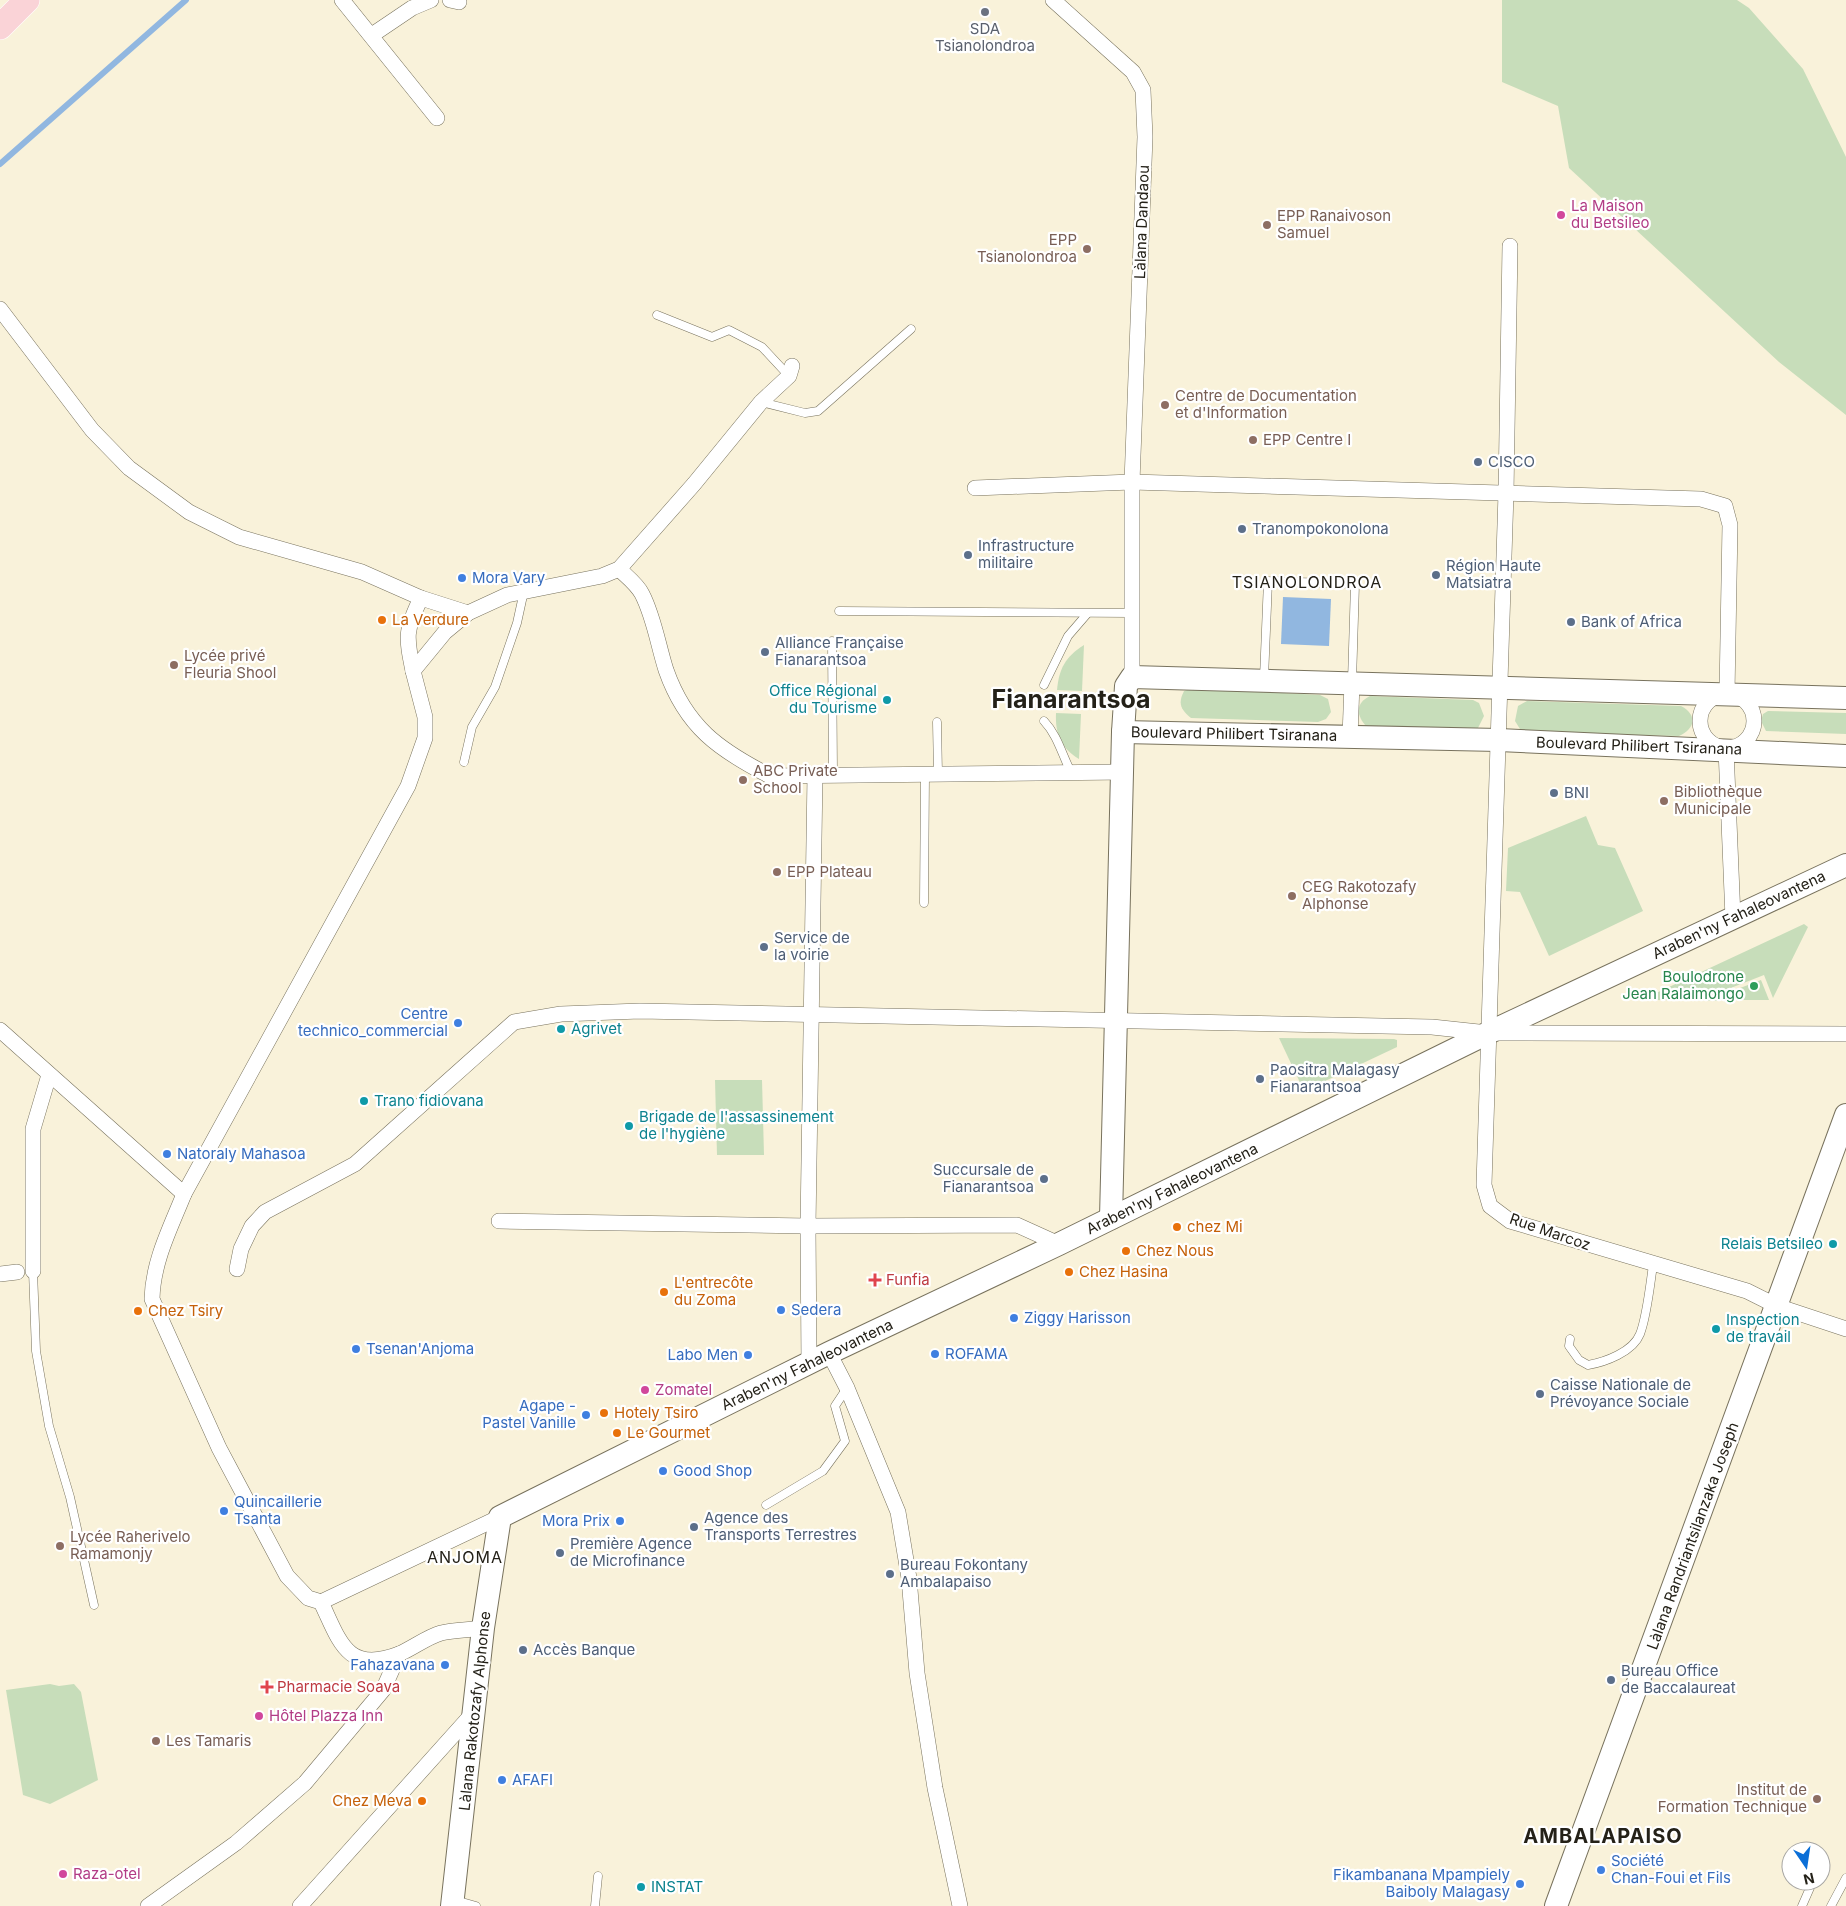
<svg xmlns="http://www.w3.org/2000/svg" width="1846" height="1906" font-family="Inter,sans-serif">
<rect width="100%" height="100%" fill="#f9f2da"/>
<g fill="#c7ddba">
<polygon points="1502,0 1737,0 1749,8 1803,69 1846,157 1846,415 1779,362 1569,168 1558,106 1502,82"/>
<path d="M1084,645L1082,691L1057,690C1059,669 1065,657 1084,645Z"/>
<path d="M1193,688L1320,695L1328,699L1331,712L1326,719L1318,722L1191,718C1180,709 1178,703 1184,691Z"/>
<path d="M1370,696L1473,700L1479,703L1484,716L1478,728L1471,730L1367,727C1356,716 1355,703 1370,696Z"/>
<path d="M1527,701L1681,706C1698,715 1695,729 1679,736L1528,733L1520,729L1515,721L1518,706Z"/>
<polygon points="1768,711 1846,713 1846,734 1766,731 1761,721 1763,714"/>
<path d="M1056,713L1081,714L1079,759C1061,748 1055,734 1056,713Z"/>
<polygon points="1586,816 1598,845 1615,848 1643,911 1549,956 1520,892 1506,891 1508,848"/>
<polygon points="1804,924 1808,927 1773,998 1764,975 1718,993 1717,1001 1657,1000 1654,994"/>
<polygon points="1761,980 1769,1000 1727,1000 1727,993"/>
<polygon points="1279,1038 1394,1039 1397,1040 1397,1047 1304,1091"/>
<polygon points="715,1080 762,1080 764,1155 717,1155"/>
<polygon points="50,1684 59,1686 74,1684 81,1692 98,1780 50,1804 23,1795 6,1690"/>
</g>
<polygon fill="#91b7e0" points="1283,597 1331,599 1329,646 1281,644"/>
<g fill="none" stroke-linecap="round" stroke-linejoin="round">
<polyline stroke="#91b7e0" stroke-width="6" points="0,164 186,0"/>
<g stroke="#78725d" stroke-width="9">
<g id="lane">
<polyline points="657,315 712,337 729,330 762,347 789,376"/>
<polyline points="761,402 805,413 818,411 911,329"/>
<polyline points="839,611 1132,613"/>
<polyline points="832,641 833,775"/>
<polyline points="1264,678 1268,581 1355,584 1352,681"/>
<polyline points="1044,685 1068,636 1087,614"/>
<path d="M1044,721C1058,736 1062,755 1071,772"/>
<polyline points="937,722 938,774"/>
<polyline points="464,762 472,727 495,687 517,623 524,591"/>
<polyline points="924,903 925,774"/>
<polyline points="33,1271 36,1351 49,1426 70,1497 94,1605"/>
<path d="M1570,1339L1569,1346L1579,1360L1588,1365C1605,1362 1633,1352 1640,1334C1647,1316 1650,1285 1653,1265"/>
<polyline points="766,1505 823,1471 845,1441 835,1406 847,1388"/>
<polyline points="455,1900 476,1906"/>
<polyline points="595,1906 598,1876"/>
<polyline points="1802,1906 1813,1881"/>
<polyline points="1831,1906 1846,1878"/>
</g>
</g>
<g stroke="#78725d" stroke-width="16">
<g id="street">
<polyline points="342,0 437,118"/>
<polyline points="450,0 459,2"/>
<polyline points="1053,0 1133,72 1143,90 1145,137 1132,482 1132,677"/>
<polyline points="372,35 412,8 431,0"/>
<polyline points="1510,246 1506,493 1484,1185 1490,1206 1510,1221 1747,1291 1777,1306 1846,1329"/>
<path d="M0,309L92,430L129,468L189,512L239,537L362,572L421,598C405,630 406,637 413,671"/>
<polyline points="975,488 1132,482 1701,499 1725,506 1730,525 1727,693"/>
<path d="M619,569C626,576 637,584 642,594C654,617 658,645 666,670C686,727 719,750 770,776L1123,772"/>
<polyline points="421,598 468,613"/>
<circle cx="1727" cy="721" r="27"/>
<polyline points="1350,737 1352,683"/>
<polyline points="1726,749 1733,918"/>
<polyline points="0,1030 184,1194"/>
<polyline points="499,1221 808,1226 1017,1225 1059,1244"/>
<polyline points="237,1269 241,1249 252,1226 265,1212 355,1164 514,1022 561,1014 640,1011 1432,1027 1488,1033 1846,1034"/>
<polyline points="33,1271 33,1129 49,1075"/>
<polyline points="0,1274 17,1272"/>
<polyline points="829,1353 847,1388 898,1512 909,1578 917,1673 935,1788 960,1906"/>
<polyline points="809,1364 808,1226 815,775"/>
<path d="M321,1602L308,1598L287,1576L219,1448L152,1299C153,1261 170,1229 184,1194L408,786L425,738V717L413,671L445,632L468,613L507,595L602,576L619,569L694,484L761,402L789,376L792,366"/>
<path d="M483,1628C470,1630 454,1630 441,1633C427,1637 413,1648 399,1654C347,1674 340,1642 321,1602L500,1517"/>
<polyline points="148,1906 236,1843 305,1783 383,1690 399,1654"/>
<polyline points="300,1906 474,1712"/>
</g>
</g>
<g stroke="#78725d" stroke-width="24">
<g id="secondary">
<polyline points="1123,732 1499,740 1846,756"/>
<polyline points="1111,1218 1123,732 1126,686 1132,677 1846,698"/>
<polyline points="452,1906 483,1628 500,1517 829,1353 1059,1244 1488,1033 1846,865"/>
<polyline points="1556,1906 1846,1115"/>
</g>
</g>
<g stroke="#fff" stroke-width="26">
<polyline id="primary" points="0,27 27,0"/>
</g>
<use href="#lane" stroke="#fff" stroke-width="8"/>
<use href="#street" stroke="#fff" stroke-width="15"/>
<use href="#secondary" stroke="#fff" stroke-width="22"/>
<use href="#primary" stroke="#fad3d7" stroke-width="25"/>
</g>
<circle fill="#6b7280" stroke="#fff" stroke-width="2" cx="985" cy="12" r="5"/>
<g fill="#d1479c" stroke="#fff" stroke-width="2">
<circle cx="1561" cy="215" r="5"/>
<circle cx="645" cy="1390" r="5"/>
<circle cx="259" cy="1716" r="5"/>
<circle cx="63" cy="1874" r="5"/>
</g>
<g fill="#8d6e63" stroke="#fff" stroke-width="2">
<circle cx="1267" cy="225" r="5"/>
<circle cx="1087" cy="249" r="5"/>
<circle cx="1165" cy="405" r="5"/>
<circle cx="1253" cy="440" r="5"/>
<circle cx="174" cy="665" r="5"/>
<circle cx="743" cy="780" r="5"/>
<circle cx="1664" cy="801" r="5"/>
<circle cx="777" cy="872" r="5"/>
<circle cx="1292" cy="896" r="5"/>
<circle cx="60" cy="1546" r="5"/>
<circle cx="156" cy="1741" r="5"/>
<circle cx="1817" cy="1799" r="5"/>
</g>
<g fill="#5c6f8a" stroke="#fff" stroke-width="2">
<circle cx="1478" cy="462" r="5"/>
<circle cx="1242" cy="529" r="5"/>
<circle cx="968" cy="555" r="5"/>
<circle cx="1436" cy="575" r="5"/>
<circle cx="1571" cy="622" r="5"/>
<circle cx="765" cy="652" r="5"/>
<circle cx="1554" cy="793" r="5"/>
<circle cx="764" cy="947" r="5"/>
<circle cx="1260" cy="1079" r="5"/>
<circle cx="1044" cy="1179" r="5"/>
<circle cx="1540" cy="1394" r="5"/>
<circle cx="694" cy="1527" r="5"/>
<circle cx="560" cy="1553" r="5"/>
<circle cx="890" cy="1574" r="5"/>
<circle cx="523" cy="1650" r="5"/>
<circle cx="1611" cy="1680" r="5"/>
</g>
<g fill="#3f7fe0" stroke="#fff" stroke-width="2">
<circle cx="462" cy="578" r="5"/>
<circle cx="458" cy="1023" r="5"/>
<circle cx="167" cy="1154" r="5"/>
<circle cx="781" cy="1310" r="5"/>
<circle cx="1014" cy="1318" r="5"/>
<circle cx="356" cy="1349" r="5"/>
<circle cx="935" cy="1354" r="5"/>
<circle cx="748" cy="1355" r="5"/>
<circle cx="586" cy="1415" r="5"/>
<circle cx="663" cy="1471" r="5"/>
<circle cx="224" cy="1511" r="5"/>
<circle cx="620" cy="1521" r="5"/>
<circle cx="445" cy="1665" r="5"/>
<circle cx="502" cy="1780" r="5"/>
<circle cx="1601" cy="1870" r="5"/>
<circle cx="1520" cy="1884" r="5"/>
</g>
<g fill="#e8710a" stroke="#fff" stroke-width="2">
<circle cx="382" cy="620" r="5"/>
<circle cx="1177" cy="1227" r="5"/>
<circle cx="1126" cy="1251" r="5"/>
<circle cx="1069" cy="1272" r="5"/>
<circle cx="664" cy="1292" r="5"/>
<circle cx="138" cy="1311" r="5"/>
<circle cx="604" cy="1413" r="5"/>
<circle cx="617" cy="1433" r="5"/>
<circle cx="422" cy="1801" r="5"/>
</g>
<g fill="#0f9aa8" stroke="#fff" stroke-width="2">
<circle cx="887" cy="700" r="5"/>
<circle cx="561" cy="1029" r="5"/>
<circle cx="364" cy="1101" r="5"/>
<circle cx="629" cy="1126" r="5"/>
<circle cx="1833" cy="1244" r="5"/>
<circle cx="1716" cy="1329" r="5"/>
<circle cx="641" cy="1887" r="5"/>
</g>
<circle fill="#2e9e5b" stroke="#fff" stroke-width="2" cx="1754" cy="986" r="5"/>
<g fill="#e0444e" stroke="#fff" stroke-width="2">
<path d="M872.5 1272.5h5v5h5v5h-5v5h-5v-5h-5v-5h5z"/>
<path d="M264.5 1679.5h5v5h5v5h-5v5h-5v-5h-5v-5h5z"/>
</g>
<g text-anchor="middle" stroke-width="4.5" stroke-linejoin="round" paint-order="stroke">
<g font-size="15" fill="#5b616d" stroke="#fff">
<text x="985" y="34">SDA<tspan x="985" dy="17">Tsianolondroa</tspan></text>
</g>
<g font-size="15" fill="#b23c85" stroke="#fff" text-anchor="start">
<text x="1571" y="211">La Maison<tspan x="1571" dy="17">du Betsileo</tspan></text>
<text x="655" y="1395">Zomatel</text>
<text x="269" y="1721">Hôtel Plazza Inn</text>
<text x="73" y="1879">Raza-otel</text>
</g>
<g font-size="15" fill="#785e54" stroke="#fff" text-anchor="start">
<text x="1277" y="221">EPP Ranaivoson<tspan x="1277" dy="17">Samuel</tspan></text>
<text x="1077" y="245" text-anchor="end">EPP<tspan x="1077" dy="17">Tsianolondroa</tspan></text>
<text x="1175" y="401">Centre de Documentation<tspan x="1175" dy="17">et d'Information</tspan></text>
<text x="1263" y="445">EPP Centre I</text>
<text x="184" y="661">Lycée privé<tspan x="184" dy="17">Fleuria Shool</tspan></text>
<text x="753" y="776">ABC Private<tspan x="753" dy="17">School</tspan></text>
<text x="1674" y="797">Bibliothèque<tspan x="1674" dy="17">Municipale</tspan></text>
<text x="787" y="877">EPP Plateau</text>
<text x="1302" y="892">CEG Rakotozafy<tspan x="1302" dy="17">Alphonse</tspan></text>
<text x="70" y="1542">Lycée Raherivelo<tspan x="70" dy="17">Ramamonjy</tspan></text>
<text x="166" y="1746">Les Tamaris</text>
<text x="1807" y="1795" text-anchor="end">Institut de<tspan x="1807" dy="17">Formation Technique</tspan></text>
</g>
<g font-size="15" fill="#242118" stroke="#fff">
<text transform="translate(1142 222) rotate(-88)" y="5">Làlana Dandaou</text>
<text transform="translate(1234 734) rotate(1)" y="5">Boulevard Philibert Tsiranana</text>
<text transform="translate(1639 746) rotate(2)" y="5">Boulevard Philibert Tsiranana</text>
<text transform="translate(1739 915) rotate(-25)" y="5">Araben'ny Fahaleovantena</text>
<text transform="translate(1172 1189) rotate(-26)" y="5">Araben'ny Fahaleovantena</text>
<text transform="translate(1550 1232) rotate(19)" y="5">Rue Marcoz</text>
<text transform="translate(807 1365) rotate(-26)" y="5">Araben'ny Fahaleovantena</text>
<text transform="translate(1693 1536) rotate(-70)" y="5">Làlana Randriantsilanzaka Joseph</text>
<text transform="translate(475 1711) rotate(-84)" y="5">Làlana Rakotozafy Alphonse</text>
</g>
<g font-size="15" fill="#4e5e75" stroke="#fff" text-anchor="start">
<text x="1488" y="467">CISCO</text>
<text x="1252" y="534">Tranompokonolona</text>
<text x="978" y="551">Infrastructure<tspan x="978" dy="17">militaire</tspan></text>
<text x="1446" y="571">Région Haute<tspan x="1446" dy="17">Matsiatra</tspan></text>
<text x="1581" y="627">Bank of Africa</text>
<text x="775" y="648">Alliance Française<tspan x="775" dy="17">Fianarantsoa</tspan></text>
<text x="1564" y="798">BNI</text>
<text x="774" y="943">Service de<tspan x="774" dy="17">la voirie</tspan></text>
<text x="1270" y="1075">Paositra Malagasy<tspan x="1270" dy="17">Fianarantsoa</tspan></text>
<text x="1034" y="1175" text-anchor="end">Succursale de<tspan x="1034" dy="17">Fianarantsoa</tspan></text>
<text x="1550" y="1390">Caisse Nationale de<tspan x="1550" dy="17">Prévoyance Sociale</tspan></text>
<text x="704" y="1523">Agence des<tspan x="704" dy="17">Transports Terrestres</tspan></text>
<text x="570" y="1549">Première Agence<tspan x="570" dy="17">de Microfinance</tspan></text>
<text x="900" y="1570">Bureau Fokontany<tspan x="900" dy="17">Ambalapaiso</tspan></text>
<text x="533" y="1655">Accès Banque</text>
<text x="1621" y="1676">Bureau Office<tspan x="1621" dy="17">de Baccalaureat</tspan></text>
</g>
<g font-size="15" fill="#366cbe" stroke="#fff" text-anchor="start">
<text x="472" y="583">Mora Vary</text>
<text x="448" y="1019" text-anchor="end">Centre<tspan x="448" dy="17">technico_commercial</tspan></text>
<text x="177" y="1159">Natoraly Mahasoa</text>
<text x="791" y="1315">Sedera</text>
<text x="1024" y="1323">Ziggy Harisson</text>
<text x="366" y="1354">Tsenan'Anjoma</text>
<text x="945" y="1359">ROFAMA</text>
<text x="738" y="1360" text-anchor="end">Labo Men</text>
<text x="576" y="1411" text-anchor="end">Agape -<tspan x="576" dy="17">Pastel Vanille</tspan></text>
<text x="673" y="1476">Good Shop</text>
<text x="234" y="1507">Quincaillerie<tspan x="234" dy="17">Tsanta</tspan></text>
<text x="610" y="1526" text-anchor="end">Mora Prix</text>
<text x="435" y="1670" text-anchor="end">Fahazavana</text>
<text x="512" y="1785">AFAFI</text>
<text x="1611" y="1866">Société<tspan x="1611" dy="17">Chan-Foui et Fils</tspan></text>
<text x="1510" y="1880" text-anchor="end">Fikambanana Mpampiely<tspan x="1510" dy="17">Baiboly Malagasy</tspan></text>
</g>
<g font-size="15" fill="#c56008" stroke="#fff" text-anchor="start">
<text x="392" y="625">La Verdure</text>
<text x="1187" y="1232">chez Mi</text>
<text x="1136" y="1256">Chez Nous</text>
<text x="1079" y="1277">Chez Hasina</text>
<text x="674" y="1288">L'entrecôte<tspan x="674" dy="17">du Zoma</tspan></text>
<text x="148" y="1316">Chez Tsiry</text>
<text x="614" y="1418">Hotely Tsiro</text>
<text x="627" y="1438">Le Gourmet</text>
<text x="412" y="1806" text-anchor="end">Chez Meva</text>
</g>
<g font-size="15" fill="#0d838f" stroke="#fff" text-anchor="start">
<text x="877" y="696" text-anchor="end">Office Régional<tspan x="877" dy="17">du Tourisme</tspan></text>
<text x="571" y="1034">Agrivet</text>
<text x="374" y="1106">Trano fidiovana</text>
<text x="639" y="1122">Brigade de l'assassinement<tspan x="639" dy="17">de l'hygiène</tspan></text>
<text x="1823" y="1249" text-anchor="end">Relais Betsileo</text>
<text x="1726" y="1325">Inspection<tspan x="1726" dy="17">de travail</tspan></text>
<text x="651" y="1892">INSTAT</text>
</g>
<g font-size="15" fill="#27864d" stroke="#fff" text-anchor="end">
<text x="1744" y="982">Boulodrone<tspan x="1744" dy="17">Jean Ralaimongo</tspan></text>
</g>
<g font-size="15" fill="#be3a42" stroke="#fff" text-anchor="start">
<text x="886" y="1285">Funfia</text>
<text x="277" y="1692">Pharmacie Soava</text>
</g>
<g font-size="16" letter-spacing="1" fill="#242118" stroke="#fff">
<text x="1307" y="588">TSIANOLONDROA</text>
<text x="465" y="1563">ANJOMA</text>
</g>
<g font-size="20" font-weight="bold" letter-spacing="1" fill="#242118" stroke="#fff">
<text x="1603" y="1843">AMBALAPAISO</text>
</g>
<g font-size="25" font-weight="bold" fill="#242118" stroke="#fff">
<text x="1071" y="708">Fianarantsoa</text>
</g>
</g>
<g transform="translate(1806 1866) rotate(167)"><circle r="24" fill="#ffffff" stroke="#a7a6a3"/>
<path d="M0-4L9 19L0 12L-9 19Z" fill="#0b6fd7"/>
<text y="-8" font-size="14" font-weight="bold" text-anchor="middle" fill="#242118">N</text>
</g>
</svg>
